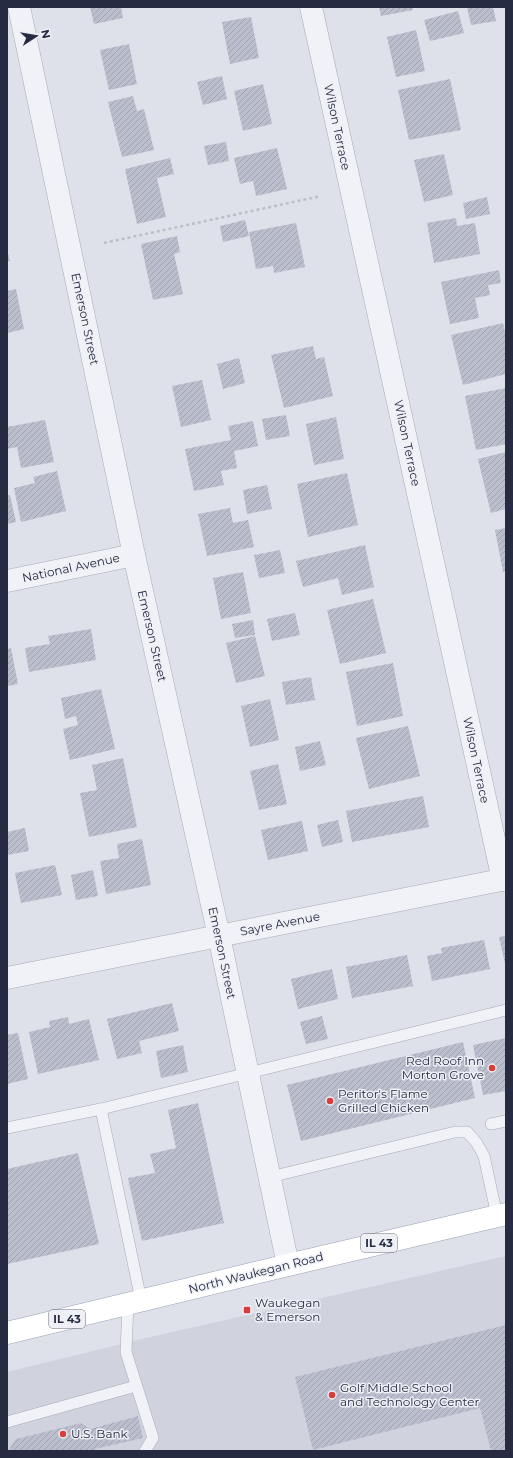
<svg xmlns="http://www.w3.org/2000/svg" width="513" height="1458" font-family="Montserrat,sans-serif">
<defs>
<pattern id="building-hatch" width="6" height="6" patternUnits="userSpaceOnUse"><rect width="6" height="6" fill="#bbbecc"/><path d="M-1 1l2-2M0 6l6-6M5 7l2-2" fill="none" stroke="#a1a3b0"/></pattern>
</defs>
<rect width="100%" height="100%" fill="#dee1e9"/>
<polygon fill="#d0d3de" points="506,1256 506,1451 7,1451 7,1372 146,1338"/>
<g fill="url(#building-hatch)">
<polygon points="90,7 121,7 123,18 94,24"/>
<polygon points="379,7 412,7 413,10 381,16"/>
<polygon points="467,7 493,7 496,21 471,25"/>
<polygon points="458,11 464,33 430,41 424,20"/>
<polygon points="251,17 259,58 230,64 222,22"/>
<polygon points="416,30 425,71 396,77 387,37"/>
<polygon points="129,44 137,84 109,90 100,50"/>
<polygon points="222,76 227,99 203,105 197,82"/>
<polygon points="450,79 461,130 409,140 398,90"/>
<polygon points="263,84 272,124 243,131 234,91"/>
<polygon points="133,96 137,111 144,109 154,150 122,157 108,102"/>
<polygon points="226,142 229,161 208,165 204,146"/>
<polygon points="277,148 287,189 256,196 253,181 240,184 234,158"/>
<polygon points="444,154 453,195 424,202 414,160"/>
<polygon points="170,158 174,174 157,178 166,217 137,224 125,169"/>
<polygon points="487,197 490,214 466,219 463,203"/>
<polygon points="456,218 457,226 475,223 480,254 434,263 427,223"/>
<polygon points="245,220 249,236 223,242 220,226"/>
<polygon points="296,223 305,267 274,273 273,266 256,269 249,232"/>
<polygon points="177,236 180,252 174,254 183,294 153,300 141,244"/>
<polygon points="7,250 10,261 7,261"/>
<polygon points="499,270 501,283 488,285 490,295 475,298 479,318 450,324 441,282"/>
<polygon points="16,289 24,329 7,333 7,291"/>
<polygon points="503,323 506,337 506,374 463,385 451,335"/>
<polygon points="313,346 316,359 324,357 333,396 284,408 271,355"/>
<polygon points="239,358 245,383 223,389 217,364"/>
<polygon points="202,380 211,420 181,427 172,386"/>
<polygon points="506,388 506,444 476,450 465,396"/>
<polygon points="286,415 290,436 266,440 262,419"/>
<polygon points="336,417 344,459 314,465 306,424"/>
<polygon points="45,420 54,462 21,468 17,447 7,449 7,427"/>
<polygon points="253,421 258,446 234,451 237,468 221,471 224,485 194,491 185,449 231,440 228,426"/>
<polygon points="506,452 506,509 491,513 478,459"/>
<polygon points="57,471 66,511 21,522 14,488 35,483 33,477"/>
<polygon points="347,473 358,525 308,537 297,484"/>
<polygon points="267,485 272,509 247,514 243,490"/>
<polygon points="10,495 16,522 7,524 7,496"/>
<polygon points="230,508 233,523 248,520 254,547 207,556 198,514"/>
<polygon points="506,528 506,571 503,572 495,530"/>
<polygon points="365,545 374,587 342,595 338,578 303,587 296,561"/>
<polygon points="280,550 285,573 259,578 254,555"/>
<polygon points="243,572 251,613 221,619 213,578"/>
<polygon points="373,599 386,653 340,664 327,610"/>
<polygon points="295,613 300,635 272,641 267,619"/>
<polygon points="253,620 255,635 235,638 232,624"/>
<polygon points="91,629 96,660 29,672 25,648 50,644 48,636"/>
<polygon points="255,636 265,676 236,683 226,643"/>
<polygon points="11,648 18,684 7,686 7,649"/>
<polygon points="393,663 403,716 357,726 346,672"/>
<polygon points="311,677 315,700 286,705 282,682"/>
<polygon points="101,689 115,749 70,760 63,729 78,725 76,716 65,719 61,698"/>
<polygon points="270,699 279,740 250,747 241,706"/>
<polygon points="408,726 420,776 369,789 356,738"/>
<polygon points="320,741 326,765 300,771 295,747"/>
<polygon points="123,758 137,827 89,837 80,793 97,790 92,765"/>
<polygon points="278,764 287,804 259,810 250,771"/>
<polygon points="423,796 429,827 352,842 346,811"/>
<polygon points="338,820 343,842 322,847 317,825"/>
<polygon points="302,821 308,851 268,860 261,830"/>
<polygon points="25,828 29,851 7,855 7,832"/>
<polygon points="142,839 151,885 106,894 100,861 119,858 117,844"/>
<polygon points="55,865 62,895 21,903 15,873"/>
<polygon points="93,870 98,896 76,900 71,875"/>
<polygon points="506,936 506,964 505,964 499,937"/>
<polygon points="484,940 490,969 432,981 427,956 442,953 441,948"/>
<polygon points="407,955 413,986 352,998 346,967"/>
<polygon points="332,969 338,999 298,1009 291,979"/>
<polygon points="172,1003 179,1031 139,1041 142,1053 117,1059 107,1019"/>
<polygon points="322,1016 328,1039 306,1044 300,1022"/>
<polygon points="68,1017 69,1024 89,1019 99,1060 38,1074 29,1032 50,1027 49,1021"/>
<polygon points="18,1033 28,1079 7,1084 7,1035"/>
<polygon points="506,1038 506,1091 483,1095 473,1045"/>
<polygon points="463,1042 475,1098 301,1141 287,1085"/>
<polygon points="183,1045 188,1072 161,1078 156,1051"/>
<polygon points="198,1103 224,1223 142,1241 128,1178 155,1173 150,1154 176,1148 168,1110"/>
<polygon points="78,1153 99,1244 7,1264 7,1169"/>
<polygon points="506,1325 506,1451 491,1451 480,1408 313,1450 295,1377"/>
<polygon points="138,1416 143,1438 95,1449 95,1451 8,1451 16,1439 81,1423 90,1429"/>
</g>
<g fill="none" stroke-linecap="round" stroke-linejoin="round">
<g stroke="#a7aab7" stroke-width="12">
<g id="lane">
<polyline points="101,1109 141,1300"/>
<polyline points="491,1124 506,1121"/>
<polyline points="7,1128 101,1109 506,1010"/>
<polyline points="270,1177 455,1132 467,1132 476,1142 484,1156 497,1216"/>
<polyline points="128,1304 126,1352 153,1438 145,1451"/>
<polyline points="7,1422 136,1386"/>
</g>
</g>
<g stroke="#a7aab7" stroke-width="23">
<g id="street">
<polyline points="19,7 134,555 219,936 288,1265"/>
<polyline points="311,7 503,880"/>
<polyline points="7,581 134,555"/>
<polyline points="7,978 506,879"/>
</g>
</g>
<g stroke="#9da2b5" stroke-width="23">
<polyline id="primary" points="7,1333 288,1265 506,1214"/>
</g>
<polyline stroke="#bcbec8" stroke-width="2.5" stroke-dasharray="3 3" stroke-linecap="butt" points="104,243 321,196"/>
<use href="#lane" stroke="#f1f2f7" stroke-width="11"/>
<use href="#street" stroke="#f1f2f7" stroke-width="22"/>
<use href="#primary" stroke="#fff" stroke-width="22"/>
</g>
<g fill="#d73e3a" stroke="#eef0f6" stroke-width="1.5">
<circle cx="492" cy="1068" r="4"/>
<circle cx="330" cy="1101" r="4"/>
<rect x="243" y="1306" width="8" height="8" rx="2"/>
<circle cx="332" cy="1395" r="4"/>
<circle cx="63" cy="1434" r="4"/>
</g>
<g text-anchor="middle" stroke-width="3" stroke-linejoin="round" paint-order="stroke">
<g fill="#eef0f6" stroke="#626677" stroke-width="1">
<rect x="361" y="1234" width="36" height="18" rx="3"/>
<rect x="49" y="1310" width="36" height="18" rx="3"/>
</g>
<g font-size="11" font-weight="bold" fill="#262b41">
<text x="379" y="1247">IL 43</text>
<text x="67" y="1323">IL 43</text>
</g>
<g font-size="12" fill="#262b41" stroke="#eef0f6">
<text transform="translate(337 127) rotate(78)" y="4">Wilson Terrace</text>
<text transform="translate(85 319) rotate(78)" y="4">Emerson Street</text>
<text transform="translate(407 443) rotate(78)" y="4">Wilson Terrace</text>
<text transform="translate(71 568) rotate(-12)" y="4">National Avenue</text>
<text transform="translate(152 636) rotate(77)" y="4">Emerson Street</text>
<text transform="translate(476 760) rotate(78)" y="4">Wilson Terrace</text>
<text transform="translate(280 924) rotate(-11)" y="4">Sayre Avenue</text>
<text transform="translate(222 953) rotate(78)" y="4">Emerson Street</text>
<text transform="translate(256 1273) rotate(-14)" y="4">North Waukegan Road</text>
</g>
<g font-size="12" fill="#262b41" stroke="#eef0f6" text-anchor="start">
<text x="484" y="1065" text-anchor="end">Red Roof Inn<tspan x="484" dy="14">Morton Grove</tspan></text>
<text x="338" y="1098">Peritor's Flame<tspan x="338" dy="14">Grilled Chicken</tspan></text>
<text x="255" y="1307">Waukegan<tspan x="255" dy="14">&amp; Emerson</tspan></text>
<text x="340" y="1392">Golf Middle School<tspan x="340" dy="14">and Technology Center</tspan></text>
<text x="71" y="1438">U.S. Bank</text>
</g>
</g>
<rect width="513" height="1458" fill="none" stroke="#262b41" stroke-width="16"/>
<g transform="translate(36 36) rotate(78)" stroke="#eef0f6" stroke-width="3" paint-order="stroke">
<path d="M0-3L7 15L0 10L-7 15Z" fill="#262b41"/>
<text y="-6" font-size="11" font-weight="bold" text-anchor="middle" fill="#262b41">N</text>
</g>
</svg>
